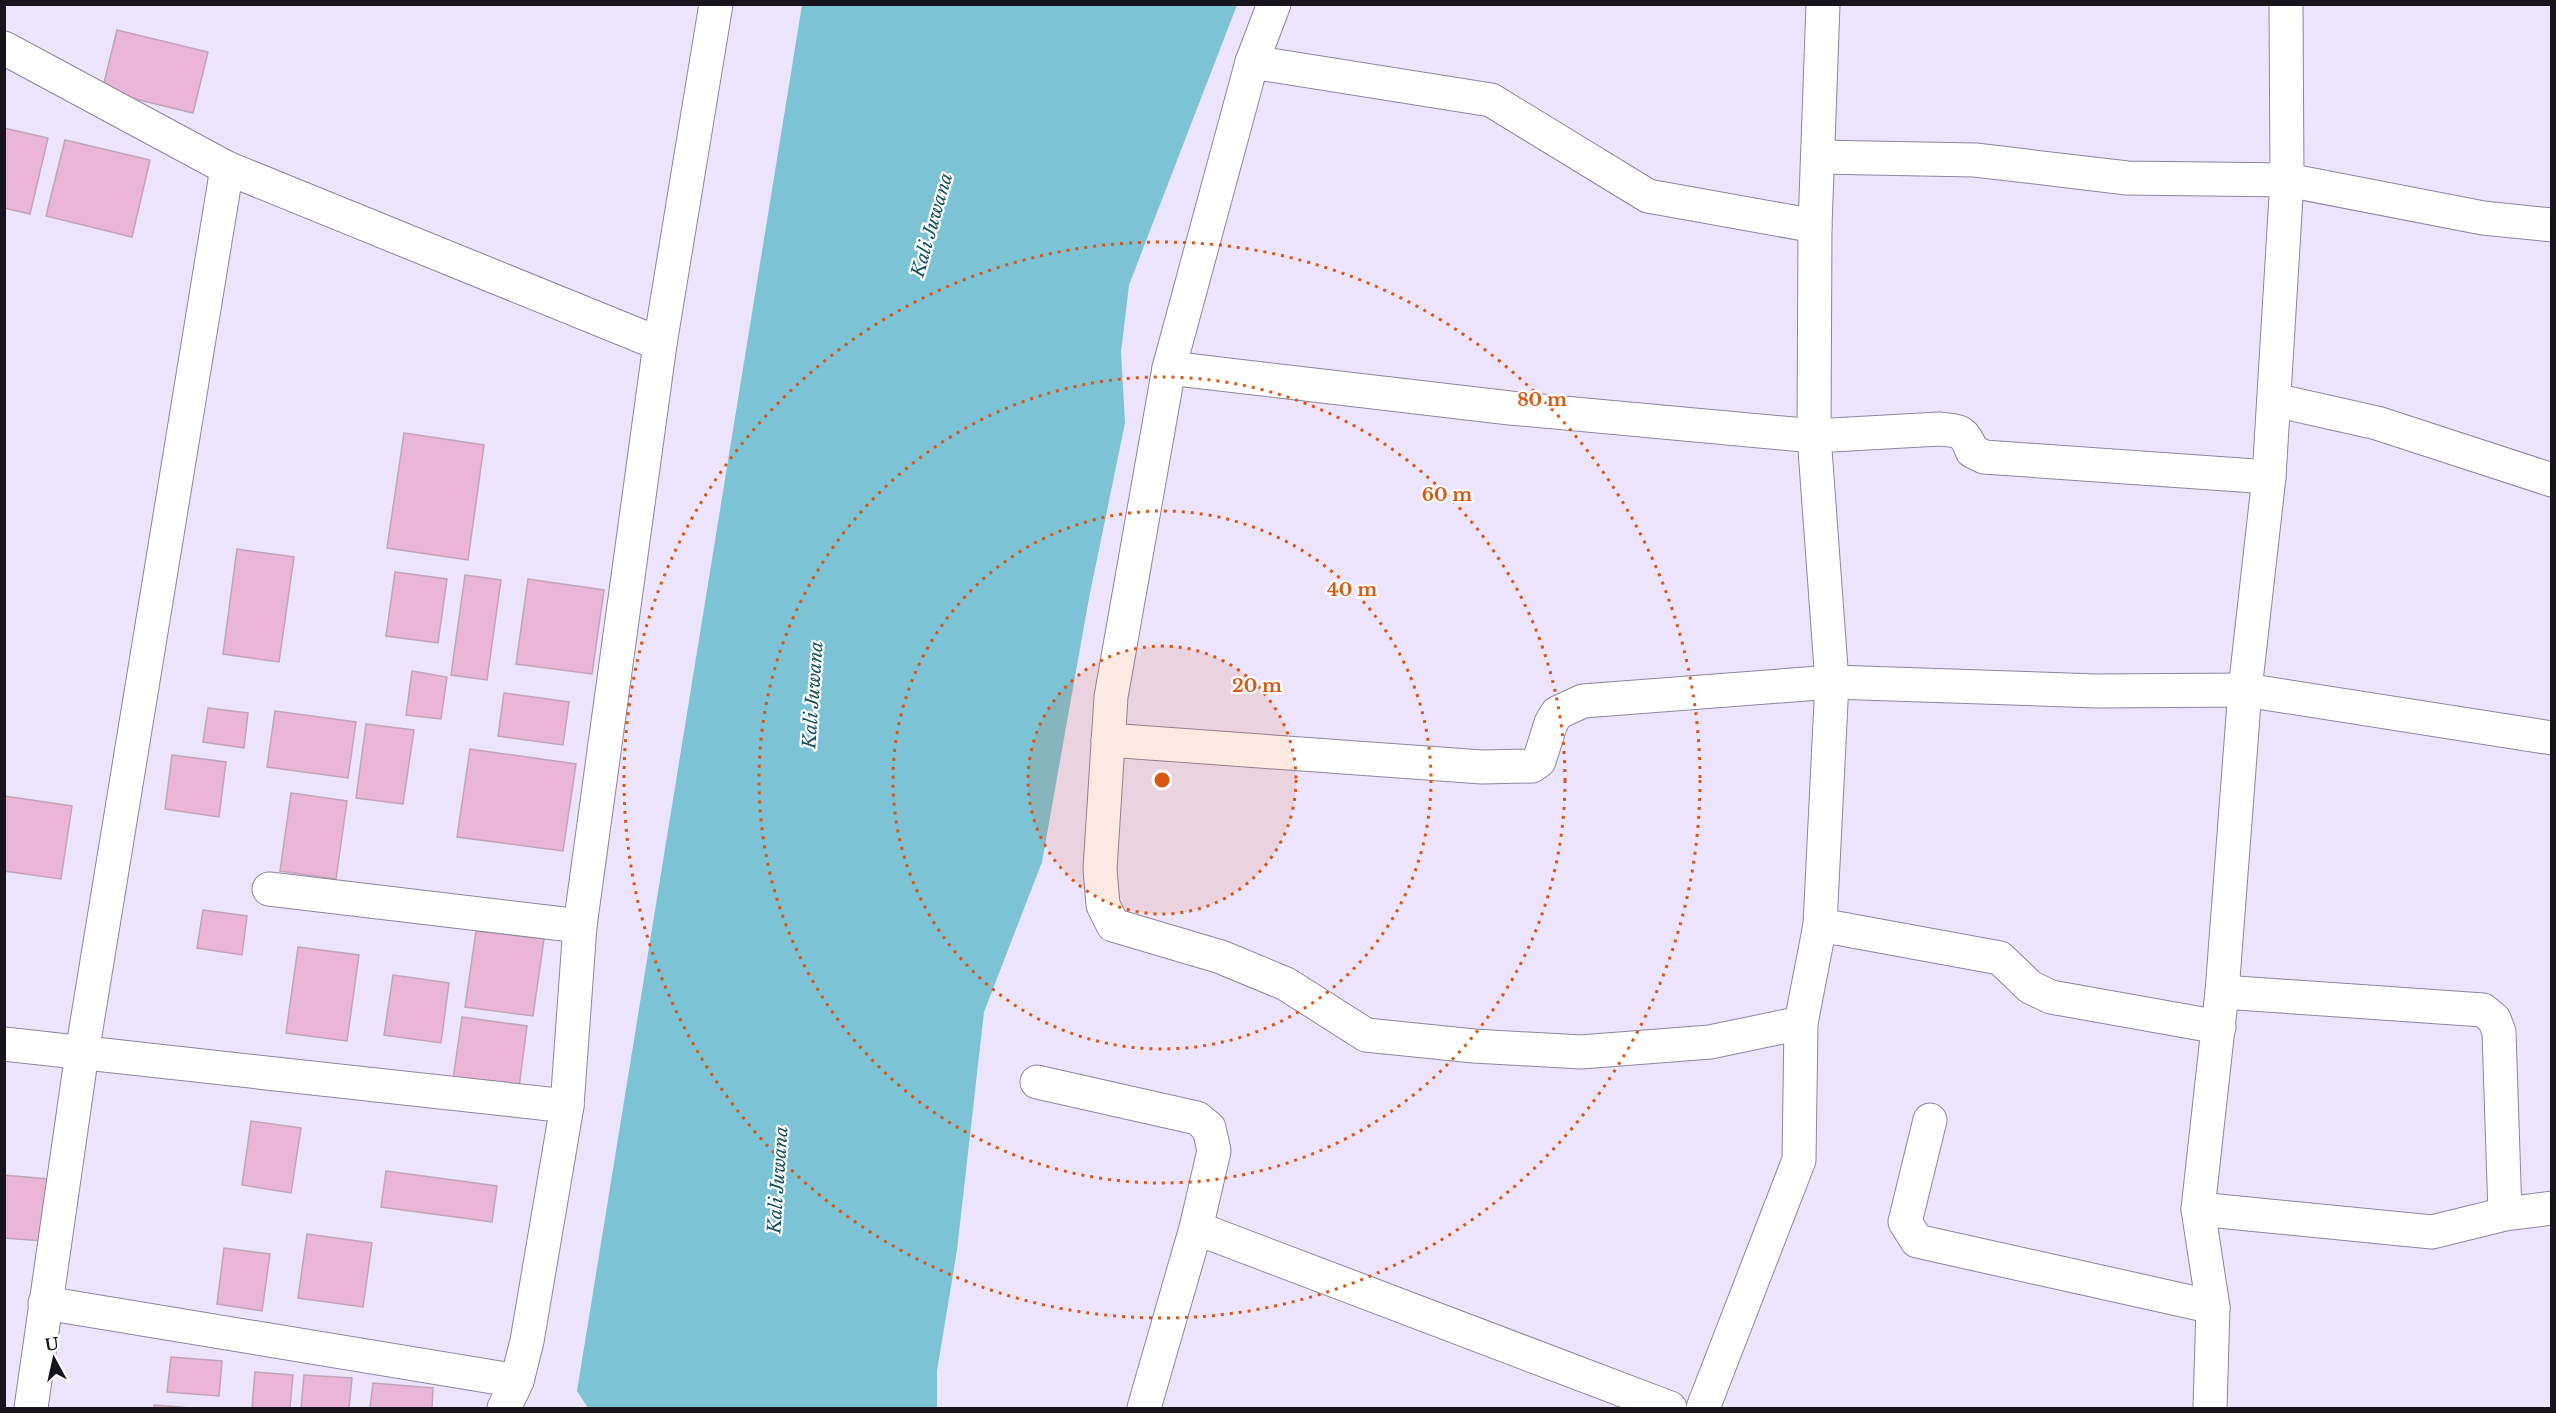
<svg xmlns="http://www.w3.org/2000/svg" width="2556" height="1413" font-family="'Libre Baskerville',serif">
<rect width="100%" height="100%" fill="#ece4fc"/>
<polygon fill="#7bc3d5" points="802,5 1237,5 1129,285 1121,352 1125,423 1089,598 1042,862 984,1012 957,1250 937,1371 937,1408 588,1408 577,1391"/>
<g fill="#ebb5d7" stroke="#c1a5b6" stroke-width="1.5">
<polygon points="117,30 208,52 193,113 102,91"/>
<polygon points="4,128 48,138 30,214 4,208"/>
<polygon points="65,140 150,160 132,237 46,216"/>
<polygon points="404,433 484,445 468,560 387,548"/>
<polygon points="237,549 294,557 279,662 223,654"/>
<polygon points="395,572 447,579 438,643 386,636"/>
<polygon points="465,575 501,580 487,680 451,675"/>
<polygon points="528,579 604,590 592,674 516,664"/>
<polygon points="412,671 447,677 441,719 406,715"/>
<polygon points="504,693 569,702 563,745 498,736"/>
<polygon points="208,708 248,713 244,748 203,742"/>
<polygon points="275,711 356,722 348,778 267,767"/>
<polygon points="366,724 414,730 403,804 356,798"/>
<polygon points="470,749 576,764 563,851 457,837"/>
<polygon points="172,755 226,762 219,817 165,809"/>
<polygon points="291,793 347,801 336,879 280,871"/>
<polygon points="4,796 72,806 61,879 4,871"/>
<polygon points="203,910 247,916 242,955 197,948"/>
<polygon points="476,931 544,939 533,1016 465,1007"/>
<polygon points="298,947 359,955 347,1041 286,1033"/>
<polygon points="393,975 449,983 441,1043 384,1035"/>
<polygon points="462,1017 527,1026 518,1095 452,1086"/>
<polygon points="251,1121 301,1128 291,1193 242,1185"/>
<polygon points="386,1171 497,1186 492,1222 381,1207"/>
<polygon points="4,1175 48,1179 43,1241 4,1238"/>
<polygon points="307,1234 372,1243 363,1307 298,1298"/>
<polygon points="224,1248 270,1254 262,1311 217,1304"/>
<polygon points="171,1357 222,1361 219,1396 167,1392"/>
<polygon points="255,1372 293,1375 290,1408 252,1408"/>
<polygon points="304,1375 352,1378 349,1408 301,1408"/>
<polygon points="373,1383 433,1388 432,1408 370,1408"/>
<polygon points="154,1405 191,1408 154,1408"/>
</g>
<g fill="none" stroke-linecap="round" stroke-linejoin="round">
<g stroke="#8d849f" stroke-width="35">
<g id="minor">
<polyline points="1274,4 1252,62 1169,368 1111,697 1100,869 1103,905 1113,925 1221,957 1286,984 1366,1035 1474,1046 1581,1052 1710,1042 1801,1023"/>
<polyline points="4,48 227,168 660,344"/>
<polyline points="1252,62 1491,100 1648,196 1815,226"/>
<polyline points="1818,157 1975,160 2127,178 2287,180 2483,218 2552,225"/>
<path d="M1169,368L1510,408L1814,436L1939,429C1960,431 1964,430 1972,451L1984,457L2269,477"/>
<polyline points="2274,400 2377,423 2552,480"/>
<polyline points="1108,740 1482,767 1532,766 1539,761 1551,723 1557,713 1583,701 1832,682 2097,691 2245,690 2552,738"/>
<polyline points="269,889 580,926"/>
<polyline points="1820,925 2000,958 2030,987 2051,997 2219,1027"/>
<polyline points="2222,992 2483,1010 2494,1019 2499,1032 2505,1214"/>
<polyline points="4,1044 567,1106"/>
<polyline points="1037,1082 1197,1118 1209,1128 1214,1151 1196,1228 1144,1408"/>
<polyline points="1930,1120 1905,1222 1917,1241 2213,1307"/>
<polyline points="2198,1209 2432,1232 2505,1214 2552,1208"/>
<polyline points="1196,1228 1670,1408"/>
<polyline points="45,1303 517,1381"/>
<polyline points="31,1408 82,1053 227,168"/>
<polyline points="504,1408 517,1381 527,1341 567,1106 580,926 660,344 716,4"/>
<polyline points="1703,1408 1799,1160 1801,1023 1820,925 1832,682 1814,436 1815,226 1823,4"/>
<polyline points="2210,1408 2213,1307 2198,1209 2222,992 2245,690 2269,477 2287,180 2286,4"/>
</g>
</g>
<use href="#minor" stroke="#fff" stroke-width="33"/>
</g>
<circle cx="1162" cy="780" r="134" fill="#de560d" fill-opacity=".12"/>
<g fill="none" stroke="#de560d" stroke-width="3" stroke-dasharray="3 6">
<circle cx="1162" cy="780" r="134"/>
<circle cx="1162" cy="780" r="269"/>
<circle cx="1162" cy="780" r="403"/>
<circle cx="1162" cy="780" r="538"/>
</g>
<g text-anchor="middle" stroke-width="4.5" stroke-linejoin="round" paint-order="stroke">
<g font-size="18" font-style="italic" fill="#13515e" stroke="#fff">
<text transform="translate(932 225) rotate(-74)" y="6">Kali Juwana</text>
<text transform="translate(813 695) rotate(-86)" y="6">Kali Juwana</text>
<text transform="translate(778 1180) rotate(-86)" y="6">Kali Juwana</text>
</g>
</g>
<circle cx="1162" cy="780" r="9" fill="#de560d" stroke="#fff" stroke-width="3"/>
<g font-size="18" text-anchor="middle" font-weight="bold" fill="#de560d" stroke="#fff" stroke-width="4.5" stroke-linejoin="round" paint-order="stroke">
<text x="1542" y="406">80 m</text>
<text x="1447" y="501">60 m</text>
<text x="1352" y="596">40 m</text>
<text x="1257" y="692">20 m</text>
</g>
<rect width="2556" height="1413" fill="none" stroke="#17141e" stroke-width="12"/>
<g transform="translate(54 1359) rotate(352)" stroke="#ffffff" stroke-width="4.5" paint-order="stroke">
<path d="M0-4.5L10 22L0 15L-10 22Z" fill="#17141e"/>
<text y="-9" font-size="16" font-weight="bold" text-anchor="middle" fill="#17141e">U</text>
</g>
</svg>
